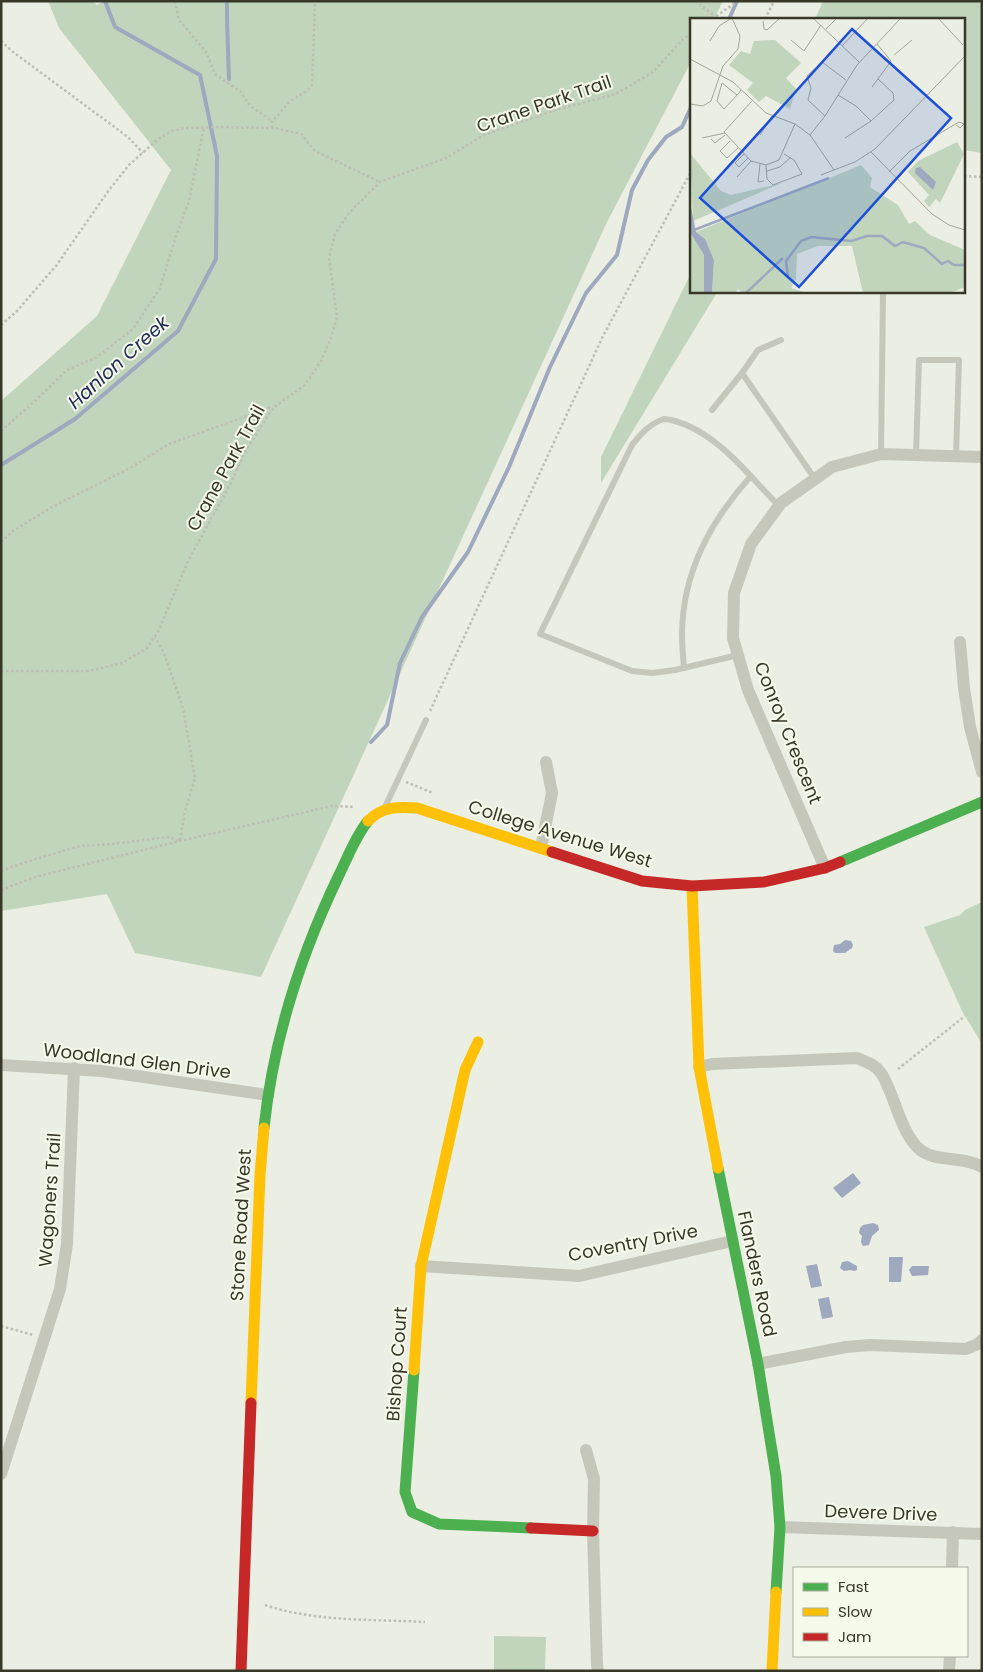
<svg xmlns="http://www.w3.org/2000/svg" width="983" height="1672" font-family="Poppins,sans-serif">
<rect width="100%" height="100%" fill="#ebeee2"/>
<g fill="#c1d5bd">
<polygon points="48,1 93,1 97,5 104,1 723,1 714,19 692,19 692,60 607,222 261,977 135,953 107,894 1,911 1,401 97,316 171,170 59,28"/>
<polygon points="823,1 982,1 982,153 964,150 964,19 815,19"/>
<polygon points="692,271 692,291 718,291 601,483 601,457"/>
<polygon points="982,902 982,1044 962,1011 924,927 960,915 965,910"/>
<polygon points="494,1636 546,1637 545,1671 494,1671"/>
</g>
<g fill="#9ea8be">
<polygon points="845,940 851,941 853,945 852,948 845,953 835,953 833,951 834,945 840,944"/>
<polygon points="853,1173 861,1183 842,1198 833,1188"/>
<polygon points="873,1223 878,1225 879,1230 872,1236 869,1245 863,1246 861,1242 862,1236 859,1233 860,1228 863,1225"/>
<polygon points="889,1257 903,1257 901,1282 889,1282"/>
<polygon points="848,1261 857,1266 857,1270 854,1271 850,1270 844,1271 840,1268 842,1262"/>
<polygon points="817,1264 822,1286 811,1288 806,1266"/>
<polygon points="912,1266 929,1266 928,1275 912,1276 909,1270"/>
<polygon points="829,1297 833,1317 822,1319 818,1299"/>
</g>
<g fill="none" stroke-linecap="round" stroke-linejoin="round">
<g stroke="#9ea8be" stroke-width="4">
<polyline points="227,1 227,20 229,79"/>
<polyline points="729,19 737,1"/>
<polyline points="1,465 75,419 178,331 216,259 217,156 200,75 115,27 105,1"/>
<polyline points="371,742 387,725 400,663 422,617 468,552 509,467 550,367 586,293 617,255 632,190 648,160 666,137 682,127 692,105"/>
</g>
<g stroke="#bdbeb3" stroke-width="2.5" stroke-dasharray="2.5 2.5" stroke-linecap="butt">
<polyline points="175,1 179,20 206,52 215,74 241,92 250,106 272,121"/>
<polyline points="695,1 715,16"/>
<polyline points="712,19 738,1"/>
<polyline points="765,19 774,1"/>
<polyline points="1,41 13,52 128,137 143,153"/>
<path d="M272,128V121C278,116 287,103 292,100C300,94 305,94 312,85L315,5L313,1"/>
<polyline points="964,176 982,177"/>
<polyline points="1,325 16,312 56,266 109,190 129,165 158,139 172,131 185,128 220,127 275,128 301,134 315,151 380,182"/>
<polyline points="1,431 35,401 67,370 97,357 133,329 160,288 176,236 189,201 204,127"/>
<polyline points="1,542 13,531 52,507 132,467 169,444 272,407"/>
<polyline points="1,671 89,671 122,663 146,649 158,632 188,561 231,483 245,452 260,428 274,407 305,385 321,361 331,338 337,317 329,258 335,234 349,213 380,182 446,158 484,135 552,111 616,94 653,72 683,39 692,33"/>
<polyline points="430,711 603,336 692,170"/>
<polyline points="406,782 433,793"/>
<polyline points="1,871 29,861 80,846 113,844 168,837 180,841 185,811 195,778 183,708 164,653 155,637"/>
<polyline points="1,890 35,877 180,841 332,806 355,807"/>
<polyline points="898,1069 965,1016"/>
<polyline points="1,1326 33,1335"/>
<path d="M265,1605C315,1622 372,1619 425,1622"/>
</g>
<g stroke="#c5c7bb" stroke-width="6">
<polyline points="742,373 758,350 781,340"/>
<polyline points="712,410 742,373 815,479"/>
<polyline points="881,454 883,295"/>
<polyline points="916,455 919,360 959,360 956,456"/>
<path d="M738,655L675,670L652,673L632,671L540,634L632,445C641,434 649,424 664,419C668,419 671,420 675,421C718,433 749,476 779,506"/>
<path d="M684,668C683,657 682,645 682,633C683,572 710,522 750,477"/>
<polyline points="385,807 426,720"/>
</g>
<g stroke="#c5c7bb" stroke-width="12">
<polyline points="960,642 964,688 970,727 982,772"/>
<polyline points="541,848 552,793 546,762"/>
<polyline points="825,868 748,690 733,638 734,593 751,544 781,503 832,467 881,454 982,457"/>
<polyline points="1,1065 102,1071 268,1095"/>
<path d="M699,1067L712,1064L857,1058C866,1062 875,1064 880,1072C884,1076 886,1083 889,1089C897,1108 903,1132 917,1147C934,1164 963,1155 982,1167"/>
<polyline points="421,1266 579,1276 732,1241"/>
<polyline points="758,1364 846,1347 870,1345 966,1349 978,1344 982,1340"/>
<polyline points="586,1450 594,1479 593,1531 597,1665 598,1671"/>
<polyline points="1,1474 60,1289 67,1244 74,1068"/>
<polyline points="780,1527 982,1534"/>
<polyline points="952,1568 953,1532"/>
<polyline points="949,1671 950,1656"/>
</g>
<g stroke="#4caf50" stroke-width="11">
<polyline points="840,862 982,802"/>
<path d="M264,1128C273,1041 301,954 339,875C348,857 355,837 368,821"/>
<polyline points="718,1168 758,1364 776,1476 780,1527 776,1592"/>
<polyline points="414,1370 405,1492 412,1512 439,1524 531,1528"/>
</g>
<g stroke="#ffc107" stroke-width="11">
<path d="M368,821C382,806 398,807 417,808L552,852"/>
<polyline points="692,886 699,1067 718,1168"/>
<polyline points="414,1370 421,1266 465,1070 478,1042"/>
<polyline points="251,1403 260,1175 264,1128"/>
<polyline points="772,1671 776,1592"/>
</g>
<g stroke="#c62828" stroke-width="11">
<polyline points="552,852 642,881 692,886 764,882 825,868 840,862"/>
<polyline points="531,1528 593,1531"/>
<polyline points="241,1671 251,1403"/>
</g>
</g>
<g text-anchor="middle" stroke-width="4" stroke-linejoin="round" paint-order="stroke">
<g font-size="18" fill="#383829" stroke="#f6faeb">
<text transform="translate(544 104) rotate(-19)" y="6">Crane Park Trail</text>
<text transform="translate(226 468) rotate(-61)" y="6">Crane Park Trail</text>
<text transform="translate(788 733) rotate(68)" y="6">Conroy Crescent</text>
<text transform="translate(560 834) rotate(17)" y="6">College Avenue West</text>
<text transform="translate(137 1061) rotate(7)" y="6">Woodland Glen Drive</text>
<text transform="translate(50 1200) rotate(-86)" y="6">Wagoners Trail</text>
<text transform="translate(241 1225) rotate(-87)" y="6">Stone Road West</text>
<text transform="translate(633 1243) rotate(-11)" y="6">Coventry Drive</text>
<text transform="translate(757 1274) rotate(78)" y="6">Flanders Road</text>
<text transform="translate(397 1364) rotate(-86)" y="6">Bishop Court</text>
<text transform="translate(881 1513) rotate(2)" y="6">Devere Drive</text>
</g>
<g font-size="19" font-style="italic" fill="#202d59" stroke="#f6faeb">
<text transform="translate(118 362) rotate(-42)" y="7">Hanlon Creek</text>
</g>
</g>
<g transform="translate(690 18)">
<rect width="275" height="275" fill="#ebeee2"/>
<path d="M85,22L111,45L96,60L106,71L100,91L76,78L69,84L57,72L63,65L39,47L51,33L60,36L64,23ZM267,124L274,136L250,185L246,181L239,189L234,183L239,177L218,154L228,143ZM0,135L31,173L41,177L92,165L3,203ZM171,147L182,160L180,169L208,187L219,206L225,203L240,217L275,232V269L260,275H173L162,228H128L107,236L106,261L101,270L116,275H52L48,271L45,275H22L24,242L15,221L6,214ZM0,214L14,237V275H0Z" fill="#c1d5bd"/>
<path d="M230,149L246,164L243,172L225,155L226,150ZM0,184L6,214L15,221L24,242L22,275H14V237L0,214Z" fill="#9ea8be"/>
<path fill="none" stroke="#9ea8be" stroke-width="2.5" d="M4,212L139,160M98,259L96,243L111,223L121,219L161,223L177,218H192L205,228L213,224L234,230L252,246L258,243L264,247H275M56,275L93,240"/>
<path fill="none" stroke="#a3a598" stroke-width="1" d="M123,0L169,44M248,0L273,27M73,3L74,11L77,12L90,0M136,11L147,0M101,22L114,33L131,7M20,23L29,8L42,0M152,28L178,0M204,37L222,22M0,41L43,64L76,95L105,106L120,117L144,152L131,157M182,69L201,43L187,26M47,77L32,65L27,83L34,91L49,75L51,72M148,77L166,88L181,103M62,83L34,114L61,143L76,147L89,142L105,106M0,86L13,88L21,83L33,48L48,31L50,18L42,0M135,98L118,82L121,70L117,58L132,44L156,62M70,117L82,98M120,117L135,98L167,47L211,0M12,120L35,115M155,120L181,103L204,82L203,75L188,61M21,121L25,125L35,117M40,123L30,133L37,140L48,130M181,134L242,196L259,207L275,212M54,136L45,145L49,149L58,140M70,146L68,164L74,163M76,147L77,161L83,167L112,156L104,142L94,136M144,152L165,144L185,131L275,38M77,153L90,149L101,139M199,154L220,133L269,104L274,106L270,110L266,107M47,159L61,143"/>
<path fill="#1d4ed8" fill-opacity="0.15" stroke="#1d4ed8" stroke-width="2.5" d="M162,11L261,100L109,269L10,180Z"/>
<rect width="275" height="275" fill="none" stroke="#383829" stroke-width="2.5"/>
</g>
<rect width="983" height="1672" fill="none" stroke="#383829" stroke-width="5"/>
<rect x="793" y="1567" width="175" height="90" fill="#f6faeb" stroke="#aaac9d"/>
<rect x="803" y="1583" width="25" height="8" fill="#4caf50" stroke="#aaac9d"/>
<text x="838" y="1592" font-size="15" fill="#383829">Fast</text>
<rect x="803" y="1608" width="25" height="8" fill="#ffc107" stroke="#aaac9d"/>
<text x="838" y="1617" font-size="15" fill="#383829">Slow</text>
<rect x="803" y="1633" width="25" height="8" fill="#c62828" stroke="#aaac9d"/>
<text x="838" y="1642" font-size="15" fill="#383829">Jam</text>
</svg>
